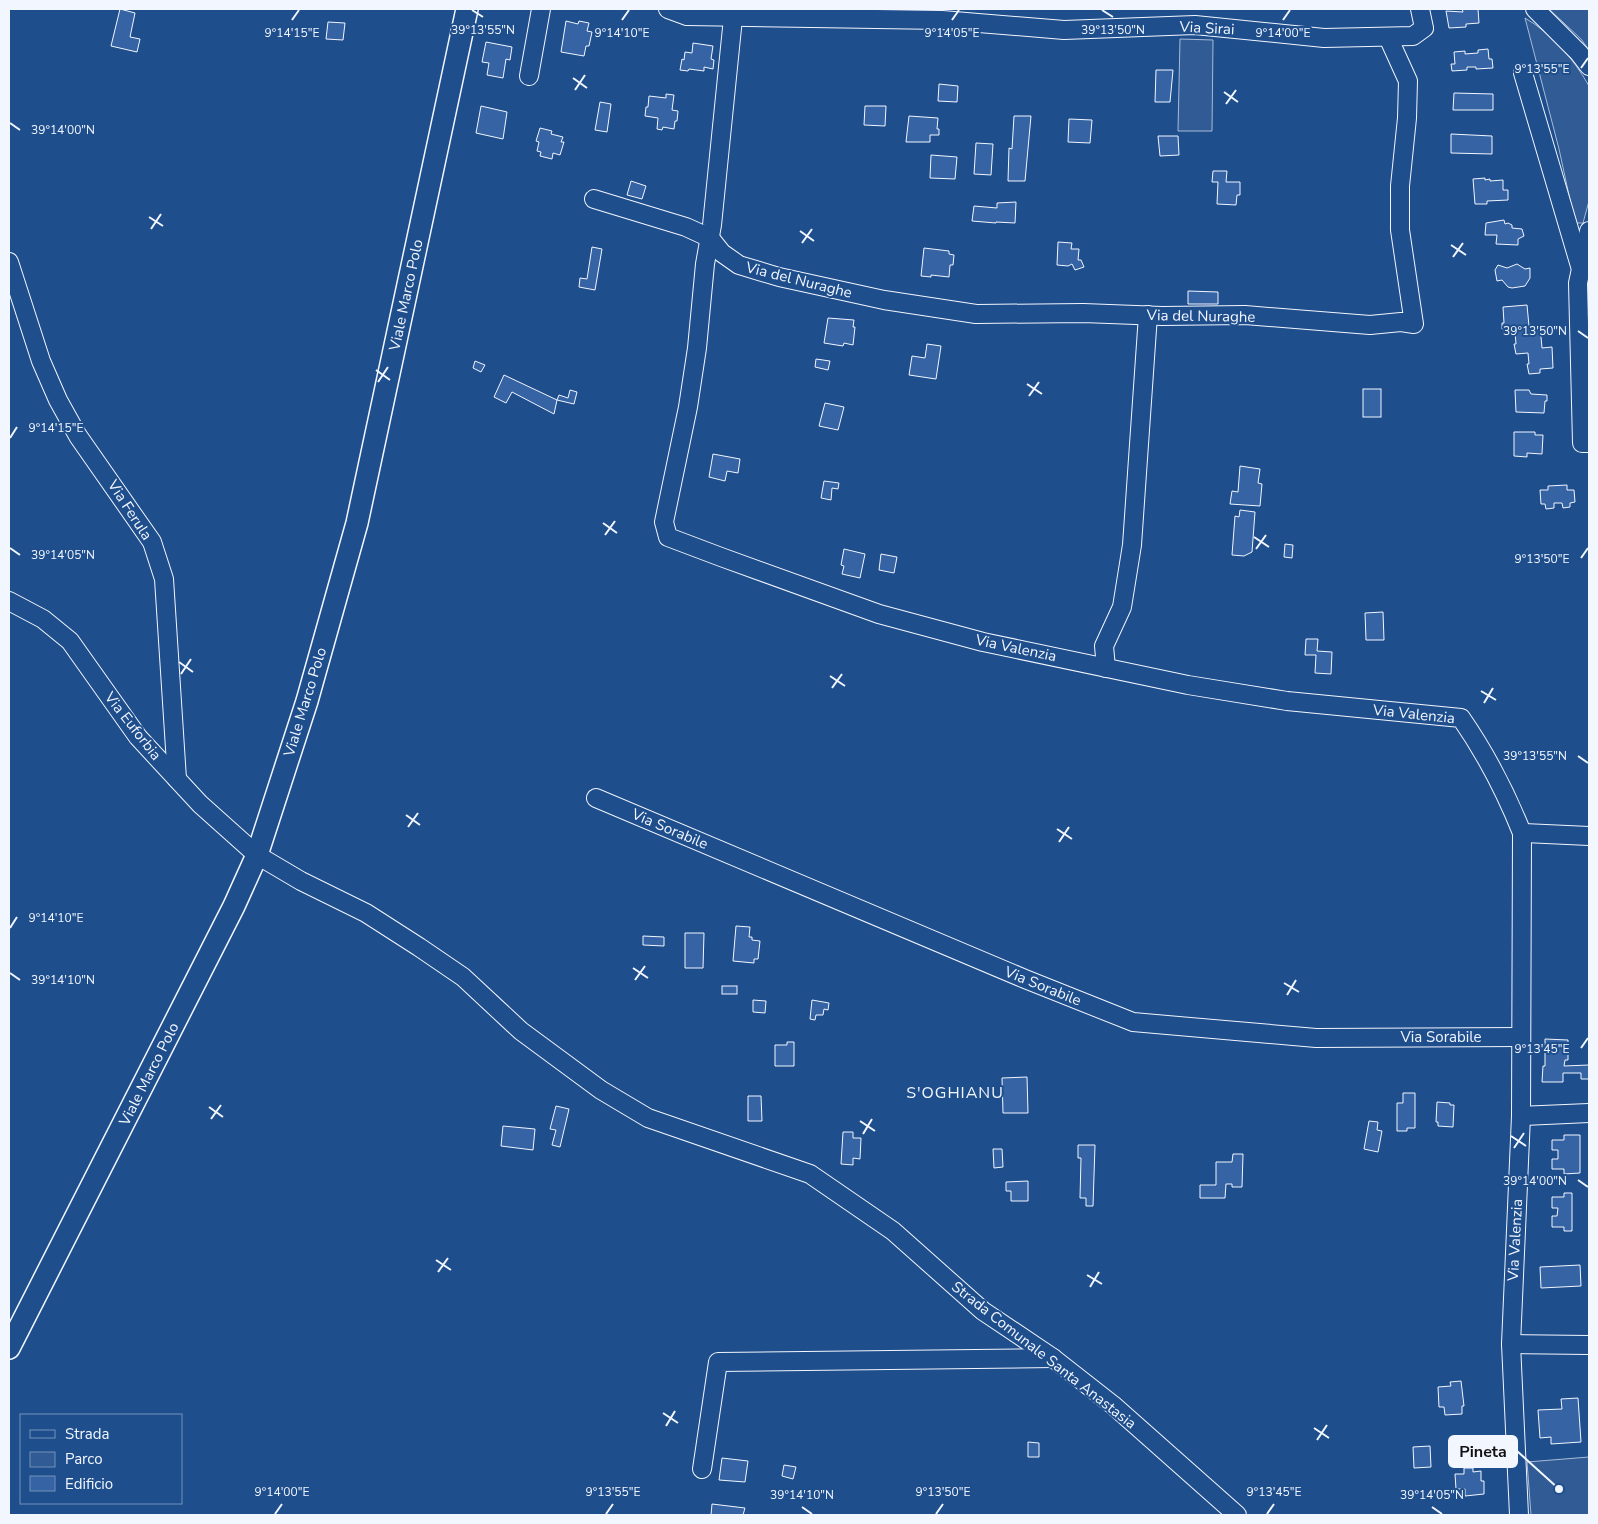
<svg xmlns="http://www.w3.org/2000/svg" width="1598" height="1524" font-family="'Nunito Sans',sans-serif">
<rect width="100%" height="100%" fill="#1f4e8c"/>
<g fill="#305b95" stroke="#a8bbd7">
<polygon points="1549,9 1589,9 1589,50 1581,39"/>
<path d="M1525,18C1551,33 1574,59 1589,86V201L1583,223H1575L1559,149Z"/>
<polygon points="1180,39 1213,40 1212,131 1178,131"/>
<polygon points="1589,1457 1589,1515 1531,1515 1527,1462"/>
</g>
<g fill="#3563a3" stroke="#f2f6ff">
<polygon points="120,9 135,13 130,37 140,39 137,52 111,46"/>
<polygon points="1462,9 1478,9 1479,23 1466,24 1466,27 1449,28 1446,11 1463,12"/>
<polygon points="566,21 578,24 579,21 589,23 587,31 592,32 589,46 586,46 584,56 561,52"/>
<polygon points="328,22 345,23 343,40 326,39"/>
<polygon points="486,42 512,47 510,60 506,59 503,78 487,75 489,63 482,62"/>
<polygon points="693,43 713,46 711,59 714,60 713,69 704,67 704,71 689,69 688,71 680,70 682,59 684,60 685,52 692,53"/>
<polygon points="1488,49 1489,59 1492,59 1493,68 1476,69 1476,67 1467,67 1467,70 1452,71 1451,64 1455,64 1454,52 1465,51 1465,54 1478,53 1478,50"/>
<polygon points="1156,70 1173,70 1170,102 1155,102"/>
<polygon points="939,84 958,86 957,102 938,101"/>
<polygon points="1454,93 1493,94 1493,110 1453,110"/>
<polygon points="666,94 674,95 672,110 678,111 677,121 675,121 674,129 663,127 662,130 657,129 658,118 645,116 646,107 648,107 649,96 666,98"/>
<polygon points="600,102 611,104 607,132 595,130"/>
<polygon points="481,106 507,112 503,139 476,133"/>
<polygon points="865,106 886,106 885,126 864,125"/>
<polygon points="909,116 938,118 937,129 939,129 939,135 930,135 930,142 906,142"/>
<polygon points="1014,116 1031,116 1025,181 1008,181 1009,148 1012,149"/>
<polygon points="1069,119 1092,120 1090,143 1068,142"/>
<polygon points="540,128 552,131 551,134 563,137 561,142 564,142 560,155 553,153 552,159 540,156 541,152 537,151 539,142 536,141"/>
<polygon points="1451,134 1492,136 1492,154 1451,153"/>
<polygon points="1158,136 1178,136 1179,155 1160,156"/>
<polygon points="976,143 993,144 991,175 974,174"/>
<polygon points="931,155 957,157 955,179 930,178"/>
<polygon points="1213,171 1227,171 1226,182 1240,182 1240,195 1237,195 1236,205 1217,204 1218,182 1212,182"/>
<polygon points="1485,178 1485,180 1490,179 1490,181 1503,180 1503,190 1508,190 1508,200 1487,201 1487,204 1475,204 1473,179"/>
<polygon points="631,181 646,186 642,199 627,195"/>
<polygon points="1016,202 1015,223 996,222 996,223 972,221 974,206 997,208 997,203"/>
<polygon points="1504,220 1505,224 1508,223 1512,225 1512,228 1522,229 1524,236 1518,239 1518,245 1496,244 1497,235 1485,235 1486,223"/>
<polygon points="1058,242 1072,243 1071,249 1079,249 1078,260 1081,260 1084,267 1075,270 1072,264 1068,266 1057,265"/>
<polygon points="592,247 602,249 595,290 579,287 580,278 587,279"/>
<polygon points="924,248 949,251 949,254 954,255 953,265 950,265 949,277 931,275 931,277 921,276"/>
<polygon points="1517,264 1525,269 1530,268 1530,278 1525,286 1512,288 1508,287 1502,280 1497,281 1495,270 1498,265 1507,268"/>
<polygon points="1188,291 1218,292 1218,304 1188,304"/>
<polygon points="1527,305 1529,326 1540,326 1542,348 1552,347 1553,368 1540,369 1540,373 1529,374 1527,364 1529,364 1528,353 1516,354 1514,344 1516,344 1515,332 1504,333 1504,328 1502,329 1502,323 1504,323 1503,307"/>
<polygon points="828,318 854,320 853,327 855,327 853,345 844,343 843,346 824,343"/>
<polygon points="927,344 941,346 936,379 909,375 912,356 925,358"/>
<polygon points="816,359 830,361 828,370 815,367"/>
<polygon points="475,361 485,365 481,372 473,368"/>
<polygon points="504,375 557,400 554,414 512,392 506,403 494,397"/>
<rect x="1363" y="389" width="18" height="28"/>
<polygon points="570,390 577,392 574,404 557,400 559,395 568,398"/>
<polygon points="1515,390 1529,390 1531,394 1547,395 1547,401 1545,401 1544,413 1516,412"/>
<polygon points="825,403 844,407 838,430 819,426"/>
<polygon points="1514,432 1535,432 1535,435 1543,435 1542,454 1527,453 1527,457 1514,456"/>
<polygon points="713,454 740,459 738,473 727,471 725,481 709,477"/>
<polygon points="1240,466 1260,469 1258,483 1262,484 1260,506 1230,504 1232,491 1238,492"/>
<polygon points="824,481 839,483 838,489 832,488 831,500 821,498"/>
<polygon points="1567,485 1567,490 1574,490 1575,502 1570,503 1570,507 1563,508 1562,503 1554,503 1554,508 1546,509 1545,504 1541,504 1540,490 1548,490 1548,486"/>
<polygon points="1240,510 1255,512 1252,552 1244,556 1232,555 1235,516 1239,517"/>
<polygon points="1285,544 1293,545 1292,558 1284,557"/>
<polygon points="844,549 865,554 860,578 842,574 844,566 841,565"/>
<polygon points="881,554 897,557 894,573 879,570"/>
<polygon points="1383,612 1384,640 1366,640 1365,613"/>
<polygon points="1306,639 1318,639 1317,651 1332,652 1331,674 1315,673 1316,655 1305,655"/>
<polygon points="736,926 750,927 749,937 752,937 752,940 760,941 758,959 754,959 754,963 733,961"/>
<polygon points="685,933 704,933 703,968 685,968"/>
<polygon points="643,936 664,937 664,946 643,945"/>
<rect x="722" y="986" width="15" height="8"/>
<polygon points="753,1000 766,1001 765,1013 753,1012"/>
<polygon points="812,1000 829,1003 828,1010 824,1009 823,1015 816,1015 815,1020 810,1019"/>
<polygon points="1545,1039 1568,1040 1568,1060 1565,1060 1564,1066 1589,1065 1589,1079 1581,1079 1581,1073 1563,1073 1563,1082 1542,1082 1543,1066 1545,1066"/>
<polygon points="787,1042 794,1042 794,1066 775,1066 775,1045 787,1045"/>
<polygon points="1027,1077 1028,1113 1003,1113 1002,1078"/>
<polygon points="1403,1093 1415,1093 1415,1128 1407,1128 1407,1131 1397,1131 1397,1103 1403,1103"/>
<polygon points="748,1096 761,1096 762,1121 748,1121"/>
<polygon points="1437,1102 1450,1103 1450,1105 1454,1105 1453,1127 1438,1126 1438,1122 1436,1122"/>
<polygon points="556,1106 569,1109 560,1147 552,1145 556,1130 550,1129"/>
<polygon points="1369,1121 1378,1122 1377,1130 1382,1131 1378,1152 1364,1149"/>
<polygon points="503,1126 535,1129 533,1150 501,1146"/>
<polygon points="843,1132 853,1132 853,1138 861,1138 860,1159 853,1158 853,1165 841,1164"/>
<polygon points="1564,1135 1580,1135 1580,1173 1564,1174 1564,1169 1552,1169 1552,1159 1558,1159 1558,1150 1552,1150 1552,1140 1564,1140"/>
<polygon points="1078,1145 1095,1145 1093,1206 1086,1206 1086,1198 1080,1198 1081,1158 1078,1158"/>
<polygon points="993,1149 1002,1149 1003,1167 994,1168"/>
<polygon points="1233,1154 1243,1154 1242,1187 1232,1187 1232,1184 1226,1184 1225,1198 1200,1198 1200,1185 1216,1185 1216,1162 1232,1162"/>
<polygon points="1028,1181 1028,1201 1011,1201 1011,1191 1006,1191 1006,1182"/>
<polygon points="1564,1193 1572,1193 1572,1231 1564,1231 1564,1227 1552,1227 1552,1216 1557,1216 1558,1208 1552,1208 1552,1197 1564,1197"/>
<polygon points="1580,1265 1581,1286 1541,1288 1540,1267"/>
<polygon points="1461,1381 1464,1406 1462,1406 1462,1414 1445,1415 1444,1407 1439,1407 1438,1387 1451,1386 1450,1382"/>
<polygon points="1578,1398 1581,1442 1551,1444 1551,1437 1540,1438 1538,1410 1562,1409 1561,1399"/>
<polygon points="1028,1442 1039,1443 1039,1457 1028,1457"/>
<polygon points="1430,1446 1431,1467 1414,1468 1413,1447"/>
<polygon points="722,1458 748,1461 745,1482 719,1480"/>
<polygon points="784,1465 796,1467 793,1479 782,1476"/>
<polygon points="1464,1468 1473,1468 1473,1472 1481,1471 1481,1481 1484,1481 1484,1494 1465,1496 1465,1489 1456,1489 1455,1474 1464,1474"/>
<polygon points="712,1504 745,1508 743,1515 711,1515"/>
</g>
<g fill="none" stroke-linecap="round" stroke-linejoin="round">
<g stroke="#f2f6ff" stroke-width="20">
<g id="minor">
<polyline points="668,9 687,16 942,20 1064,30 1195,25 1324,38 1413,36 1424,28 1420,9"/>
<polyline points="1535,9 1579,53 1589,66"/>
<path d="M733,18L712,225L705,264L697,348L688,407L664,522L668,537L721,557L879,614L983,642L1188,685L1287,701L1461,718C1486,754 1506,793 1522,833L1521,1116L1511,1344L1519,1515"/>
<polyline points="1523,73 1580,266"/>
<polyline points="529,76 541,9"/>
<polyline points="594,199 686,227 710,238 722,253 739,265 779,277 884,300 976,314 1083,313 1162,316 1245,315 1370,325 1401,322 1414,324 1400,230 1400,186 1407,118 1408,81 1388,37"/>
<polyline points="1589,231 1578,283 1582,443 1589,443"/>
<polyline points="9,262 41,361 58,400 78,436 152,542 164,579 177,779"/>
<polyline points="9,601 43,619 70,641 138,737 200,804 257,855 301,881 366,913 419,947 463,977 521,1031 601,1090 648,1118 810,1174 893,1231 983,1311 1053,1358 1113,1405 1237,1515"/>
<polyline points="1106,668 1104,646 1122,607 1132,545 1148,315"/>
<polyline points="596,798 1025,979 1133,1022 1316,1038 1521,1037"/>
<polyline points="1522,833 1589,836"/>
<polyline points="1521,1116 1589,1113"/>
<polyline points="1511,1344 1589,1345"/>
<polyline points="702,1469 718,1362 1053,1358"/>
</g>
</g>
<g stroke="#f2f6ff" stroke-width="24">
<polyline id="major" points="9,1348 234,906 257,855 307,701 357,523 467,9"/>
</g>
<use href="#minor" stroke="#1f4e8c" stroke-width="18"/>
<use href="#major" stroke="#1f4e8c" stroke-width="21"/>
</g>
<path fill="none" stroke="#f2f6ff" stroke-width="2" d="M472,10L483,17M1102,10L1113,17M292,20L299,10M622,20L629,10M952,20L959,10M1283,20L1290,10M1581,68L1588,58M573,78L587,88M575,90L585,75M1224,92L1238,102M1226,104L1236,90M10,123L20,130M149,217L163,226M151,229L161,214M800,231L814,241M802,243L812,229M1451,245L1466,255M1453,257L1463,243M1578,331L1588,338M376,370L390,380M378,382L388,367M1027,384L1042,394M1029,396L1039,382M10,438L17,427M603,523L617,533M605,535L615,521M1254,537L1269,547M10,548L20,555M1256,549L1266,535M1581,558L1588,548M179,662L193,672M181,674L191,659M830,676L845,686M832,688L842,674M1481,691L1496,700M1484,703L1493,688M1578,756L1588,763M406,815L420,825M408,827L418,813M1057,829L1072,839M1059,842L1069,827M10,928L17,917M633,968L648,978M10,973L20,980M635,980L645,966M1284,983L1299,992M1287,995L1296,980M1581,1048L1588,1038M209,1107L223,1117M211,1119L221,1105M860,1121L875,1131M863,1134L872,1119M1511,1136L1526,1146M1514,1148L1524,1133M1578,1180L1588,1187M436,1260L451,1270M438,1272L448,1258M1087,1275L1102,1284M1090,1287L1099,1272M663,1413L678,1423M666,1426L675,1411M1314,1428L1329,1438M1317,1440L1327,1425M802,1507L812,1514M1432,1507L1442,1514M275,1514L282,1504M606,1514L613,1504M936,1514L943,1504M1267,1514L1274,1504"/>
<g text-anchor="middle" stroke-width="4" stroke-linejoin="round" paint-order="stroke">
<g font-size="15" fill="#f2f6ff" stroke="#1f4e8c">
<text transform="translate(1207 28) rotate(3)" y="5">Via Sirai</text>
<text transform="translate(799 280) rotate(14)" y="5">Via del Nuraghe</text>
<text transform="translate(406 295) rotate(-78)" y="5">Viale Marco Polo</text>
<text transform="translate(1201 316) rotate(1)" y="5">Via del Nuraghe</text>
<text transform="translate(130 510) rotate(57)" y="5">Via Ferula</text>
<text transform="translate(1016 648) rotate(12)" y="5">Via Valenzia</text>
<text transform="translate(305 702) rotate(-73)" y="5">Viale Marco Polo</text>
<text transform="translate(1414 714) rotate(6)" y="5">Via Valenzia</text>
<text transform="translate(133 726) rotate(52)" y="5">Via Euforbia</text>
<text transform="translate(670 829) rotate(23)" y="5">Via Sorabile</text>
<text transform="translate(1043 986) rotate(22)" y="5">Via Sorabile</text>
<text x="1441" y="1042">Via Sorabile</text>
<text transform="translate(149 1074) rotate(-63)" y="5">Viale Marco Polo</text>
<text transform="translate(1515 1240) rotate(-87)" y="5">Via Valenzia</text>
<text transform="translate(1044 1355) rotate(38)" y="5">Strada Comunale Santa Anastasia</text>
</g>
<g font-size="16" letter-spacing="1" fill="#f2f6ff" stroke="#1f4e8c">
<text x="955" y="1098">S'OGHIANU</text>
</g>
</g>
<g font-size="12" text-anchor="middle" fill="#f2f6ff" stroke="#1f4e8c" stroke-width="4" stroke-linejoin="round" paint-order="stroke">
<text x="483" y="34">39°13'55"N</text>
<text x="1113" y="34">39°13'50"N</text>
<text x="292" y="37">9°14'15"E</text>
<text x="622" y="37">9°14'10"E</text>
<text x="952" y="37">9°14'05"E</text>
<text x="1283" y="37">9°14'00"E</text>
<text x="1542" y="73">9°13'55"E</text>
<text x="63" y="134">39°14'00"N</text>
<text x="1535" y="335">39°13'50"N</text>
<text x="56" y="432">9°14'15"E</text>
<text x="63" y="559">39°14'05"N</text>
<text x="1542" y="563">9°13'50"E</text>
<text x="1535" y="760">39°13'55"N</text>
<text x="56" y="922">9°14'10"E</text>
<text x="63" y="984">39°14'10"N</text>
<text x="1542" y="1053">9°13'45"E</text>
<text x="1535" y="1185">39°14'00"N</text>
<text x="282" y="1496">9°14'00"E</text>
<text x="613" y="1496">9°13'55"E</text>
<text x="943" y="1496">9°13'50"E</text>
<text x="1274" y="1496">9°13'45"E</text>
<text x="802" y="1499">39°14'10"N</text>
<text x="1432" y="1499">39°14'05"N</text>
</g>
<path fill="none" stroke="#f2f6ff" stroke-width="2" d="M1559 1489L1517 1451"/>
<circle fill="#f2f6ff" stroke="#1f4e8c" stroke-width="2" cx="1559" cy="1489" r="5"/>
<rect fill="#f2f6ff" stroke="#f2f6ff" stroke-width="2" x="1449" y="1436" width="68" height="31" rx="5"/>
<g font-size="16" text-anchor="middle" font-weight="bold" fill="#111">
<text x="1483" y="1457">Pineta</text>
</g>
<rect width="1598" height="1524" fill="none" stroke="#f2f6ff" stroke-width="20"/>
<rect x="20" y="1414" width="162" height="90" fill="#1f4e8c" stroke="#7391ba"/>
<rect x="30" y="1430" width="25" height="8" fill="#1f4e8c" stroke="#7391ba"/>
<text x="65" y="1439" font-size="15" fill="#f2f6ff">Strada</text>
<rect x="30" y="1452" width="25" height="15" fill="#305b95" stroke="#7391ba"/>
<text x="65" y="1464" font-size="15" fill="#f2f6ff">Parco</text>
<rect x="30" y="1476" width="25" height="15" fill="#3563a3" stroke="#7391ba"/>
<text x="65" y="1489" font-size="15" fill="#f2f6ff">Edificio</text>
</svg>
